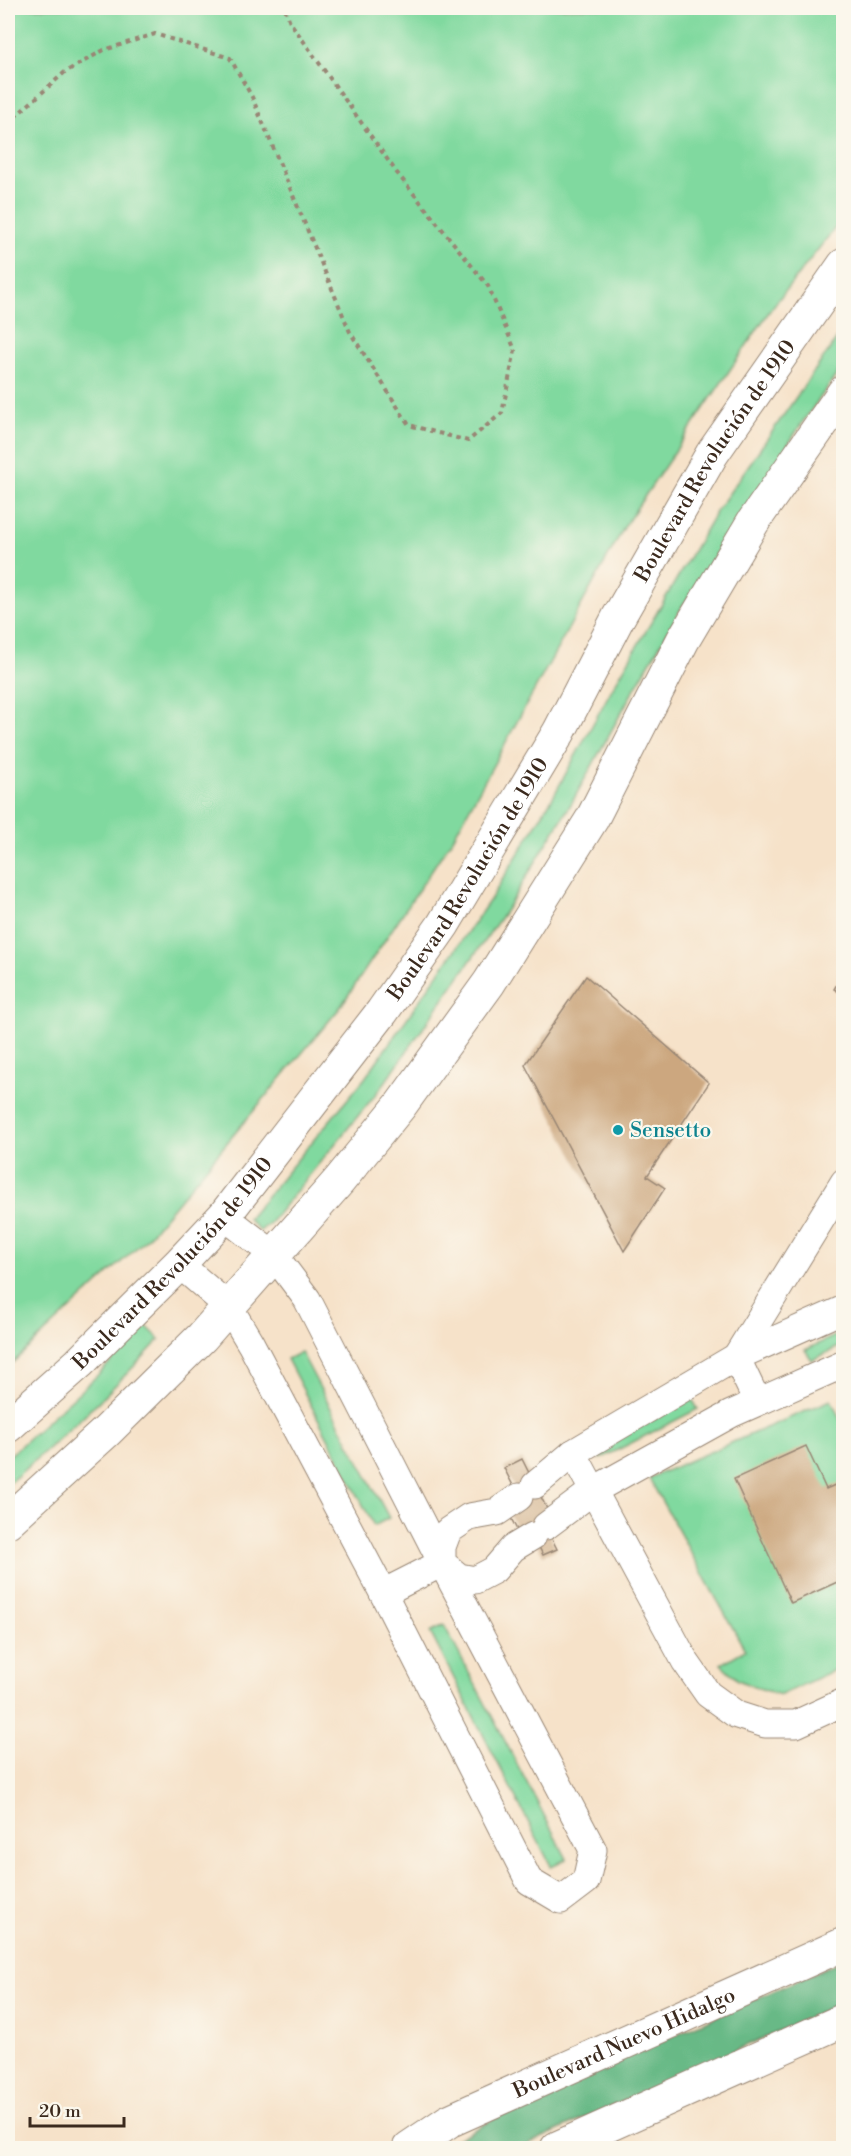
<svg xmlns="http://www.w3.org/2000/svg" width="851" height="2156" font-family="'Libre Bodoni',serif">
<rect width="100%" height="100%" fill="#fbf7ec"/>
<filter id="ink" filterUnits="userSpaceOnUse"><feTurbulence type="fractalNoise" baseFrequency=".0167" numOctaves="2"/><feDisplacementMap in="SourceGraphic" scale="12" xChannelSelector="R" yChannelSelector="G"/><feConvolveMatrix kernelMatrix="1 2 1 2 8 2 1 2 1" color-interpolation-filters="sRGB"/></filter>
<filter id="wash" filterUnits="userSpaceOnUse"><feTurbulence type="fractalNoise" baseFrequency=".008" numOctaves="4" result="noise"/><feDisplacementMap in="SourceGraphic" scale="24" xChannelSelector="R" yChannelSelector="G"/><feGaussianBlur stdDeviation="1.35" result="paint"/><feColorMatrix in="noise" values="0 0 0 0 0 0 0 0 0 0 0 0 0 0 0 0 0 1.4 0 .05"/><feComposite in="paint" operator="in"/></filter>
<g filter="url(#wash)">
<rect width="100%" height="100%" fill="#f6e2c9"/>
<g fill="#80d99f" stroke="#5e825e" stroke-width="1.5">
<polygon points="8,8 843,8 843,218 771,309 626,524 453,838 339,1009 147,1238 8,1367"/>
<polygon points="843,330 843,366 804,420 682,607 631,695 571,804 506,910 381,1088 271,1222 260,1231 248,1219 365,1078 490,900 553,797 613,687 716,512"/>
<path d="M145,1325L160,1339C112,1391 61,1438 8,1484V1457L100,1373Z"/>
<polygon points="843,1332 843,1345 812,1360 805,1350"/>
<polygon points="301,1352 389,1518 374,1526 287,1359"/>
<polygon points="692,1399 698,1409 600,1459 595,1449"/>
<polygon points="831,1400 843,1425 843,1666 781,1695 764,1690 738,1680 721,1664 745,1650 649,1478"/>
<polygon points="444,1625 567,1859 551,1866 430,1632"/>
</g>
<polygon fill="#68b986" stroke="#527252" stroke-width="1.5" points="843,1960 843,2002 519,2148 441,2148 526,2101"/>
<g id="blocks">
<g fill="#cca77f">
<polygon points="844,973 844,995 834,989"/>
<polygon points="586,976 709,1083 647,1176 665,1188 624,1251 525,1065"/>
<polygon points="806,1446 826,1489 844,1481 844,1538 841,1539 844,1543 844,1579 791,1603 734,1479"/>
<polygon points="522,1459 549,1513 541,1517 557,1549 543,1555 528,1525 517,1530 508,1512 523,1505 504,1468"/>
</g>
</g>
</g>
<g filter="url(#ink)">
<use href="#blocks" fill-opacity="0" stroke="#988674" stroke-width="1.5"/>
<g fill="none" stroke-linecap="round" stroke-linejoin="round">
<g stroke="#988674" stroke-width="29">
<g id="street">
<polyline points="179,1264 229,1307 251,1344 383,1593 529,1881 561,1900 586,1881 593,1850 442,1563 307,1299 274,1255 224,1216"/>
<polyline points="757,1401 736,1357 844,1182"/>
<polyline points="573,1453 685,1661 708,1694 737,1715 765,1724 796,1724 844,1702"/>
<polyline points="535,1485 573,1453 736,1357 844,1309"/>
<polyline points="519,1497 497,1512 469,1517 448,1531 442,1547 442,1563 459,1577 475,1580 494,1570 513,1548 533,1536"/>
<polyline points="546,1526 594,1490 731,1414 844,1364"/>
<polyline points="383,1593 442,1563"/>
</g>
</g>
<g stroke="#988674" stroke-width="35">
<g id="secondary">
<path id="s1" d="M409,2148L449,2121L844,1944"/>
<polyline points="557,2148 844,2020"/>
</g>
</g>
<g stroke="#988674" stroke-width="35">
<g id="primary">
<path id="s2" d="M8,1426L79,1363L179,1264L224,1216L382,1012L443,925L559,732L618,618L712,454L844,265"/>
<polyline points="8,1521 107,1431 202,1337 339,1181 400,1106 489,983 592,819 683,640 753,522 844,392"/>
</g>
</g>
<polyline stroke="#988674" stroke-width="4" stroke-dasharray="4.5 4.5" stroke-linecap="butt" points="8,123 65,72 104,50 155,34 230,58 252,97 350,332 409,425 468,441 502,413 515,350 488,286 397,173 290,22 285,8"/>
<use href="#street" stroke="#fff" stroke-width="27"/>
<use href="#secondary" stroke="#fff" stroke-width="33"/>
<use href="#primary" stroke="#fff" stroke-width="33"/>
</g>
</g>
<circle fill="#0f9aa8" stroke="#fbf7ec" stroke-width="2" cx="618" cy="1130" r="6"/>
<g text-anchor="middle" stroke-width="4.5" stroke-linejoin="round" paint-order="stroke">
<g font-size="21" fill="#3b2a1e" stroke="#fbf7ec">
<text dy="7" stroke="none"><textPath href="#s2" startOffset="1204">Boulevard Revolución de 1910</textPath></text>
<text dy="7" stroke="none"><textPath href="#s2" startOffset="718">Boulevard Revolución de 1910</textPath></text>
<text dy="7" stroke="none"><textPath href="#s2" startOffset="232">Boulevard Revolución de 1910</textPath></text>
<text dy="7" stroke="none"><textPath href="#s1" startOffset="240">Boulevard Nuevo Hidalgo</textPath></text>
</g>
<g font-size="21" fill="#0d838f" stroke="#fbf7ec" text-anchor="start">
<text x="630" y="1137">Sensetto</text>
</g>
</g>
<rect width="851" height="2156" fill="none" stroke="#fbf7ec" stroke-width="30"/>
<path d="M30 2117v9h94v-9" fill="none" stroke="#3b2a1e" stroke-width="3"/>
<text x="39" y="2117" font-size="18" fill="#3b2a1e" stroke="#fbf7ec" stroke-width="4.5" paint-order="stroke">20 m</text>
</svg>
